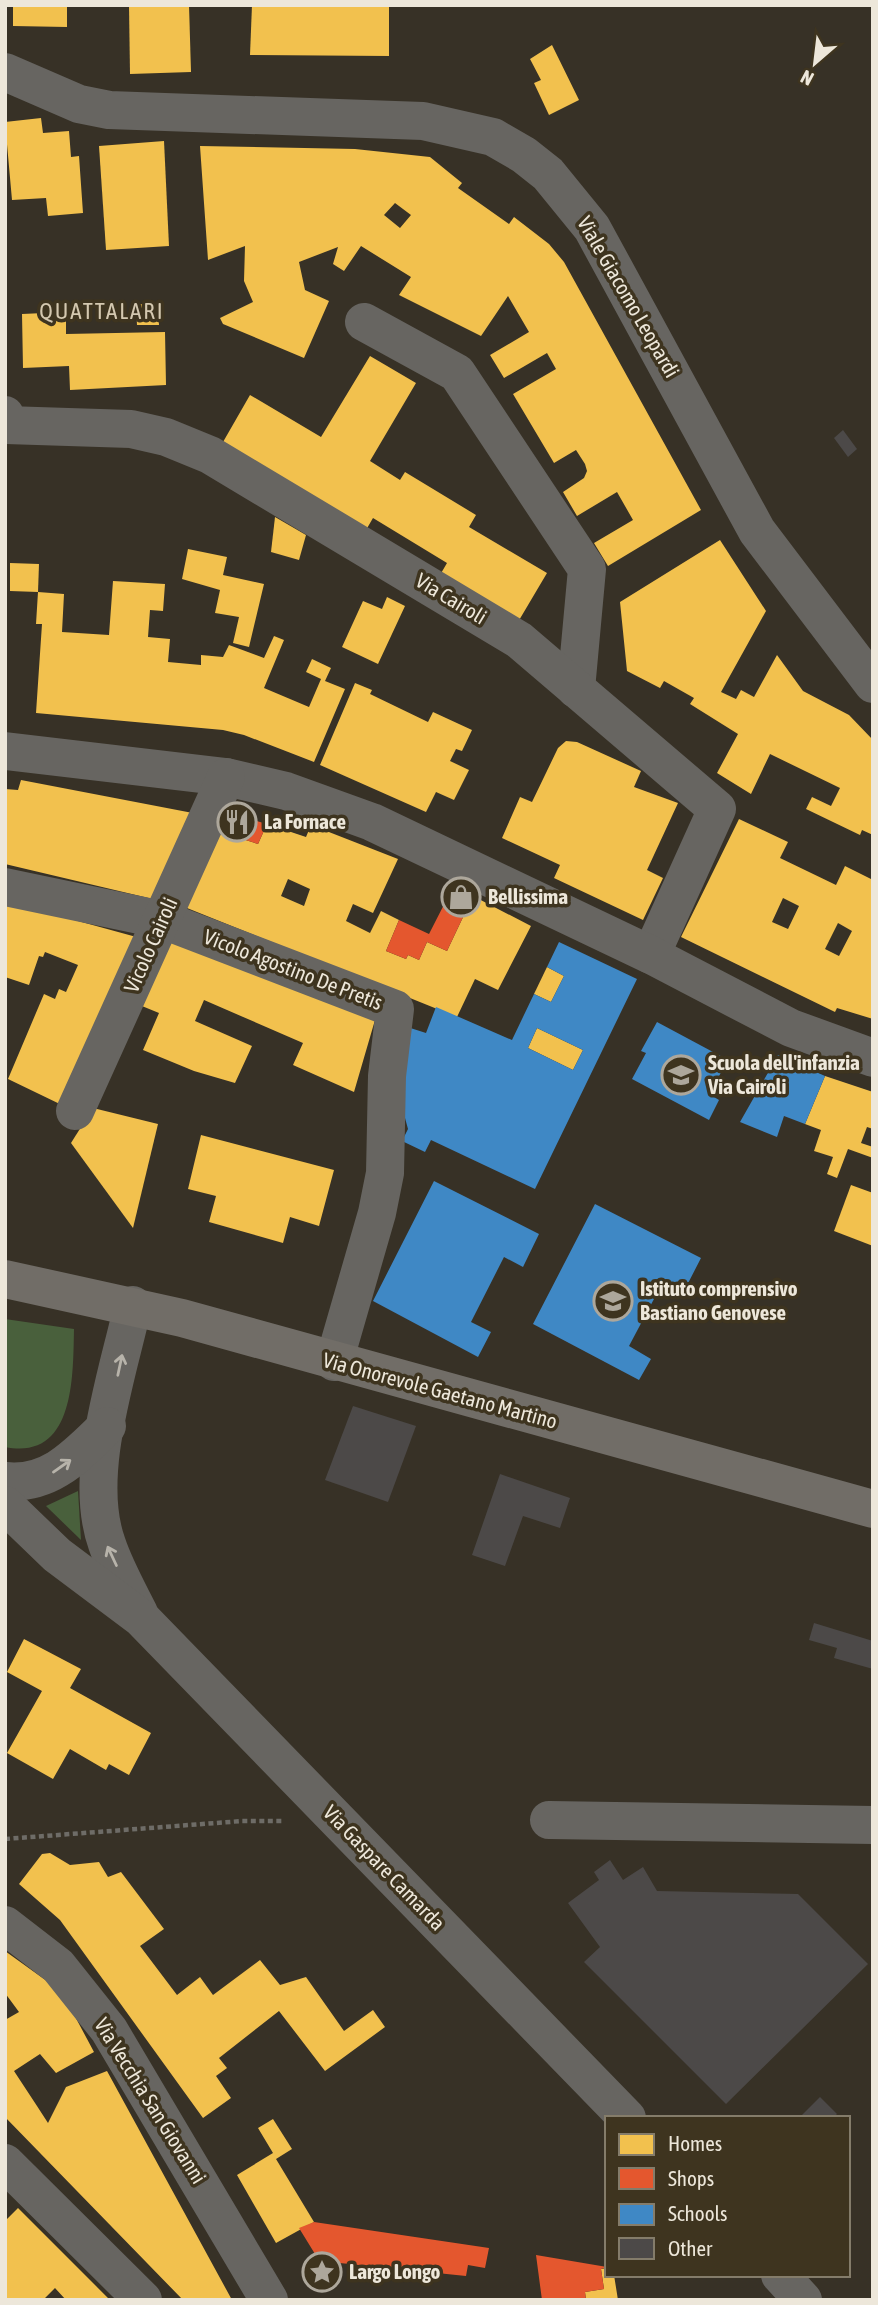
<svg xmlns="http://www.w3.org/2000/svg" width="878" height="2305" font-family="'Asap Condensed',sans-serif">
<rect width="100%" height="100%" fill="#373126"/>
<g fill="#49603c">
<path d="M5,1319L74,1329C73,1376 75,1461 5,1447Z"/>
<polygon points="78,1491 81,1540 46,1506"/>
</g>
<g fill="#f2c14e" fill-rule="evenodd">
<polygon points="13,5 67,5 67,27 13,26"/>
<polygon points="129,5 189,5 191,72 130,74"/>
<polygon points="252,5 389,5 389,56 250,55"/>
<polygon points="552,45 579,100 549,115 534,83 541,80 530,59"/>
<polygon points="41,118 43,133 69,131 71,157 79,156 83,213 48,216 46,198 12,200 5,122"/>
<polygon points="164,141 169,246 106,250 99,146"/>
<path d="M200,146L355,149L430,157L462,183L458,188L509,224L514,217L549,244L564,262L701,510L608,566L594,543L633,520L617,492L577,516L563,492L584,478L587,471L585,464L576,450L554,463L513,394L556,369L547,353L504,378L490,355L529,332L508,296L481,336L399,295L411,277L361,246L344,271L333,264L338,247L299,262L305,290L329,301L304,358L223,324L220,318L253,302L244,281L245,246L208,260ZM395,203L411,215L400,228L384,215Z"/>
<polygon points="136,304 158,304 159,325 137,325"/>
<polygon points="66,312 66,334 165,332 166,385 70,390 69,366 23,368 22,314"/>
<polygon points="370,356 416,383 370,461 400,480 405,472 476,515 469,527 547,573 518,622 440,575 447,563 373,518 366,530 219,449 250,395 321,437"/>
<polygon points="275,517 306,535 299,560 271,552"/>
<polygon points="720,540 766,611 721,692 736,699 741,690 754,697 777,655 803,691 849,715 873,740 873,835 862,830 860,835 806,809 812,797 831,806 840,788 770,754 751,794 717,773 738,734 690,704 694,698 664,681 660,688 627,671 620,602"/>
<polygon points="188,549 227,557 223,575 264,584 249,647 233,643 239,617 215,613 220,590 182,579"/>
<polygon points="10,563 39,564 38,592 10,591"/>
<polygon points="113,581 165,584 163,611 150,610 148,637 170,639 168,662 201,665 201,655 223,657 229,645 264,658 274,636 284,640 264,688 309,707 321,679 306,672 312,659 331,668 325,681 345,689 314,762 244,735 223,730 36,713 42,624 36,624 38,592 64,594 62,632 109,635"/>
<polygon points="387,597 405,606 378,664 342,647 363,601 382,609"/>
<polygon points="355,683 372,690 370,694 428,722 433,712 472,730 462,751 456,749 450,761 469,770 454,800 436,792 426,812 320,765"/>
<polygon points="566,741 577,742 641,771 634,787 678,803 647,870 663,878 643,920 554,878 560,865 502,838 520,797 532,802 558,748"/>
<polygon points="21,780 198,814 157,900 5,864 5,789 18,790"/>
<path d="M739,819L788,842L780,858L836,885L845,866L873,880V1019L837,1008L835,1012L681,937ZM783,898L799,906L788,929L772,922ZM838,923L852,931L839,956L825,949Z"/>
<path d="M267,824L306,837L311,825L398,859L373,913L353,904L346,921L370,933L381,911L399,920L386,951L406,959L408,955L419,960L427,942L447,951L473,896L531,926L498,990L475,979L457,1017L182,906L217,831L258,844ZM288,879L310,889L304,906L281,896Z"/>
<polygon points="5,901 140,938 66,1107 8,1079 44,994 55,999 59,989 66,992 78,965 45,952 43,957 39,956 29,985 5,977"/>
<polygon points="168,934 375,1020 354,1092 293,1065 303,1043 204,1000 195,1021 252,1046 235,1083 194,1071 143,1050 159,1013 137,1004"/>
<polygon points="547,967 564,976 551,1002 534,994"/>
<polygon points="537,1028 583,1050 573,1070 528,1048"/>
<polygon points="825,1076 873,1092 873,1129 867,1127 861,1143 873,1147 873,1158 848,1149 837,1178 827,1174 833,1157 814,1151 821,1130 805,1124"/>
<polygon points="93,1108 158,1124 133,1228 71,1143"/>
<polygon points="201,1135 334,1170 319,1226 290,1217 283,1243 209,1222 216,1196 188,1189"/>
<polygon points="851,1185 873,1193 873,1246 834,1231"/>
<polygon points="24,1639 81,1669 70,1688 151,1733 129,1775 109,1764 106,1770 70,1749 53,1779 7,1753 42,1691 7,1672"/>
<polygon points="50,1853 70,1865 99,1862 108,1877 121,1872 164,1929 140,1946 177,1995 200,1977 213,1995 260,1960 280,1985 306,1977 344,2031 373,2010 385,2027 325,2071 279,2011 219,2058 227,2068 216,2076 231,2098 203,2118 60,1920 19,1884 42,1854"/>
<polygon points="5,1951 62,1992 94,2052 56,2073 40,2054 14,2071 37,2106 48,2123 66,2087 107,2071 232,2300 183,2300 5,2117 5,2020 19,2012 5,1993"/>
<polygon points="273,2119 292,2149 276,2159 314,2222 276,2243 237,2175 273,2153 258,2128"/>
<polygon points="18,2208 110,2300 66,2300 55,2288 43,2300 5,2300 5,2221"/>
<polygon points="607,2268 607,2275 614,2275 618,2300 586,2300 585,2292 604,2289 601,2269"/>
</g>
<g fill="#e4572e">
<polygon points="226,812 267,824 258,844 217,831"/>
<polygon points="454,885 473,896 447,951 427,942 419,960 408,955 406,959 386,951 399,920 429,934"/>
<polygon points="314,2222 489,2248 485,2268 468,2265 466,2276 330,2262 315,2254 299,2228"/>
<polygon points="536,2255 607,2267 601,2269 604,2289 585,2292 586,2300 542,2300"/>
</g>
<g fill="#3f88c5" fill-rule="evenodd">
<path d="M559,942L637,979L535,1189L431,1140L425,1152L402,1141L408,1129L395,1081L401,1025L426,1033L436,1007L512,1040L534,994L551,1002L564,976L547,967ZM537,1028L583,1050L573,1070L528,1048Z"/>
<polygon points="657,1022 728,1060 709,1094 719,1100 709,1120 632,1079 646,1053 641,1051"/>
<polygon points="778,1055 825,1076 805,1124 784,1116 777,1137 740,1122"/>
<polygon points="434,1181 539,1234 523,1267 504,1257 471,1322 491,1332 478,1357 373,1301"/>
<polygon points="595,1204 701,1258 683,1293 663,1282 629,1346 651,1359 639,1380 533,1324"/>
</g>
<g fill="#4c4948">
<polygon points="843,430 857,449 848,457 834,438"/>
<polygon points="353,1406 416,1426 388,1502 325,1480"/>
<polygon points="500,1474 570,1498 560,1528 523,1516 505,1566 472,1555"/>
<polygon points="814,1623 873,1641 873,1669 834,1658 837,1648 809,1640"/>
<polygon points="610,1860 623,1880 643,1867 657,1891 798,1894 868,1964 726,2104 584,1962 600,1947 568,1903 599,1880 594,1872"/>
<polygon points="820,2097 837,2114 833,2118 799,2118"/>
</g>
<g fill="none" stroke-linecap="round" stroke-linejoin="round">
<polyline stroke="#6e6c67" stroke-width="4.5" stroke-dasharray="5 3.5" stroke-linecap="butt" points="5,1839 242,1821 284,1821"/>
<g stroke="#676561" stroke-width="38">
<polyline points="5,72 79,104 109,110 423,121 493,137 524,155 548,174 592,228 757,531 873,684"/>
<polyline points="364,322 457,373 587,569 576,689"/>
<polyline points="5,415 6,425 131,429 166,437 210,455 519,640 717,809 651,955"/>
<polyline points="5,751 226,777 286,791 372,822 651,955 791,1028 873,1058"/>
<polyline points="5,887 163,920 395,1009 387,1076 385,1173 377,1213 334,1362"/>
<polyline points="75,1111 226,777"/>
<path d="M133,1305C118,1374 82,1475 107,1544C115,1568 128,1591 139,1613"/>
<path d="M5,1481C50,1486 77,1455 107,1426"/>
<polyline points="5,1505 57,1555 141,1618 627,2118"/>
<polyline points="549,1820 873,1825"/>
<polyline points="5,1925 58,1966 109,2030 269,2300"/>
<polyline points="5,2163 143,2300"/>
<polyline points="780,2275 803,2300"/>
</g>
<polyline stroke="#716d67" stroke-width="38" points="5,1279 182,1318 873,1509"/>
</g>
<defs><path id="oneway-shaft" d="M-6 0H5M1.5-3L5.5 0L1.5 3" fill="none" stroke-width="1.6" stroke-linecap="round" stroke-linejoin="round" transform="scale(1.75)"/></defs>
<g stroke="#b7b3aa">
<use href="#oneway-shaft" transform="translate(120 1365) rotate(-78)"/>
<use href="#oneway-shaft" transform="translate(62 1466) rotate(-35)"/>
<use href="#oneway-shaft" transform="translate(112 1556) rotate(-115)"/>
</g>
<defs>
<g id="restaurant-ring" transform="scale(2.0125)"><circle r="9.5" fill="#3e341f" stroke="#ada79b" stroke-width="1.5"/><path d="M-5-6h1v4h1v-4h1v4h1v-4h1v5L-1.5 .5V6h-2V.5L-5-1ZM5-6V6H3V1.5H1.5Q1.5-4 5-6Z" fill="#ada79b"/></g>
<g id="shop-ring" transform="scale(2.0125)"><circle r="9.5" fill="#3e341f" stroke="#ada79b" stroke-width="1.5"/><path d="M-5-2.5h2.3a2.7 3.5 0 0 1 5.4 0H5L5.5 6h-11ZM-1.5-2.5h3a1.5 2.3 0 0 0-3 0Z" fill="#ada79b"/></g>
<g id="school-ring" transform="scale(2.0125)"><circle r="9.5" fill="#3e341f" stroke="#ada79b" stroke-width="1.5"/><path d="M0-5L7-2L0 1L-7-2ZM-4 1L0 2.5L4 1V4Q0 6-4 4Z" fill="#ada79b"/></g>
<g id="sight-ring" transform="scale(2.0125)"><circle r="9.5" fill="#3e341f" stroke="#ada79b" stroke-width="1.5"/><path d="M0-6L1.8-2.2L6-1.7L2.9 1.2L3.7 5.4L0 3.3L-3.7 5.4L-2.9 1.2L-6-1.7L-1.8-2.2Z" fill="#ada79b"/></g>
</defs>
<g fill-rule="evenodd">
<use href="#restaurant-ring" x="237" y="822"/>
<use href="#shop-ring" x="461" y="897"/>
<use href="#school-ring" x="681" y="1075"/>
<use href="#school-ring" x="613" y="1301"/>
<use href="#sight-ring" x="322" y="2272"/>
</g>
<g text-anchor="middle" stroke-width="7" stroke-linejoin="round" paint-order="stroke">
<g font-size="21" fill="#ede7da" stroke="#3e341f">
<text transform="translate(628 297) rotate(60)" y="7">Viale Giacomo Leopardi</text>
<text transform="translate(451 599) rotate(31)" y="7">Via Cairoli</text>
<text transform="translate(151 945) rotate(-66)" y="7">Vicolo Cairoli</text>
<text transform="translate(293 970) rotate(21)" y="7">Vicolo Agostino De Pretis</text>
<text transform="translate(440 1391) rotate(15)" y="7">Via Onorevole Gaetano Martino</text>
<text transform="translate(384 1868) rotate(46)" y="7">Via Gaspare Camarda</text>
<text transform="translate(150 2101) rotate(58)" y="7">Via Vecchia San Giovanni</text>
</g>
<g font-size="21" font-weight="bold" fill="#ede7da" stroke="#3e341f" text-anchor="start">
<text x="264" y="829">La Fornace</text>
<text x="488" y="904">Bellissima</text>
<text x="708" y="1070">Scuola dell'infanzia<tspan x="708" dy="24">Via Cairoli</tspan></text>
<text x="640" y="1296">Istituto comprensivo<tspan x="640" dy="24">Bastiano Genovese</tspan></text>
<text x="349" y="2279">Largo Longo</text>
</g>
<g font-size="23" letter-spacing="2" fill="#d4c8b0" stroke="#3e341f">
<text x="102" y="319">QUATTALARI</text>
</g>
</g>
<rect width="878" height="2305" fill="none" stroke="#ede7da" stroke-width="14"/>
<rect x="605" y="2116" width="245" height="161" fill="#3e341f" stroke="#847c6a" stroke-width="2"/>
<rect x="619" y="2134" width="35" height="21" fill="#f2c14e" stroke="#847c6a" stroke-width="2"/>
<text x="668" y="2151" font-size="21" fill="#ede7da">Homes</text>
<rect x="619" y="2168" width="35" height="21" fill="#e4572e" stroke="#847c6a" stroke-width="2"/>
<text x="668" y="2186" font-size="21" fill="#ede7da">Shops</text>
<rect x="619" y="2204" width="35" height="21" fill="#3f88c5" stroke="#847c6a" stroke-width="2"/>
<text x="668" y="2221" font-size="21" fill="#ede7da">Schools</text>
<rect x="619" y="2238" width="35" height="21" fill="#4c4948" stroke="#847c6a" stroke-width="2"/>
<text x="668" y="2256" font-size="21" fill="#ede7da">Other</text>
<g transform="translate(815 63) rotate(208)" stroke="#3e341f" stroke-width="5" paint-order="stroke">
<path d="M0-5L12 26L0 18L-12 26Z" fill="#ede7da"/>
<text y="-10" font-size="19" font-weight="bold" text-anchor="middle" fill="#ede7da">N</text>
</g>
</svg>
